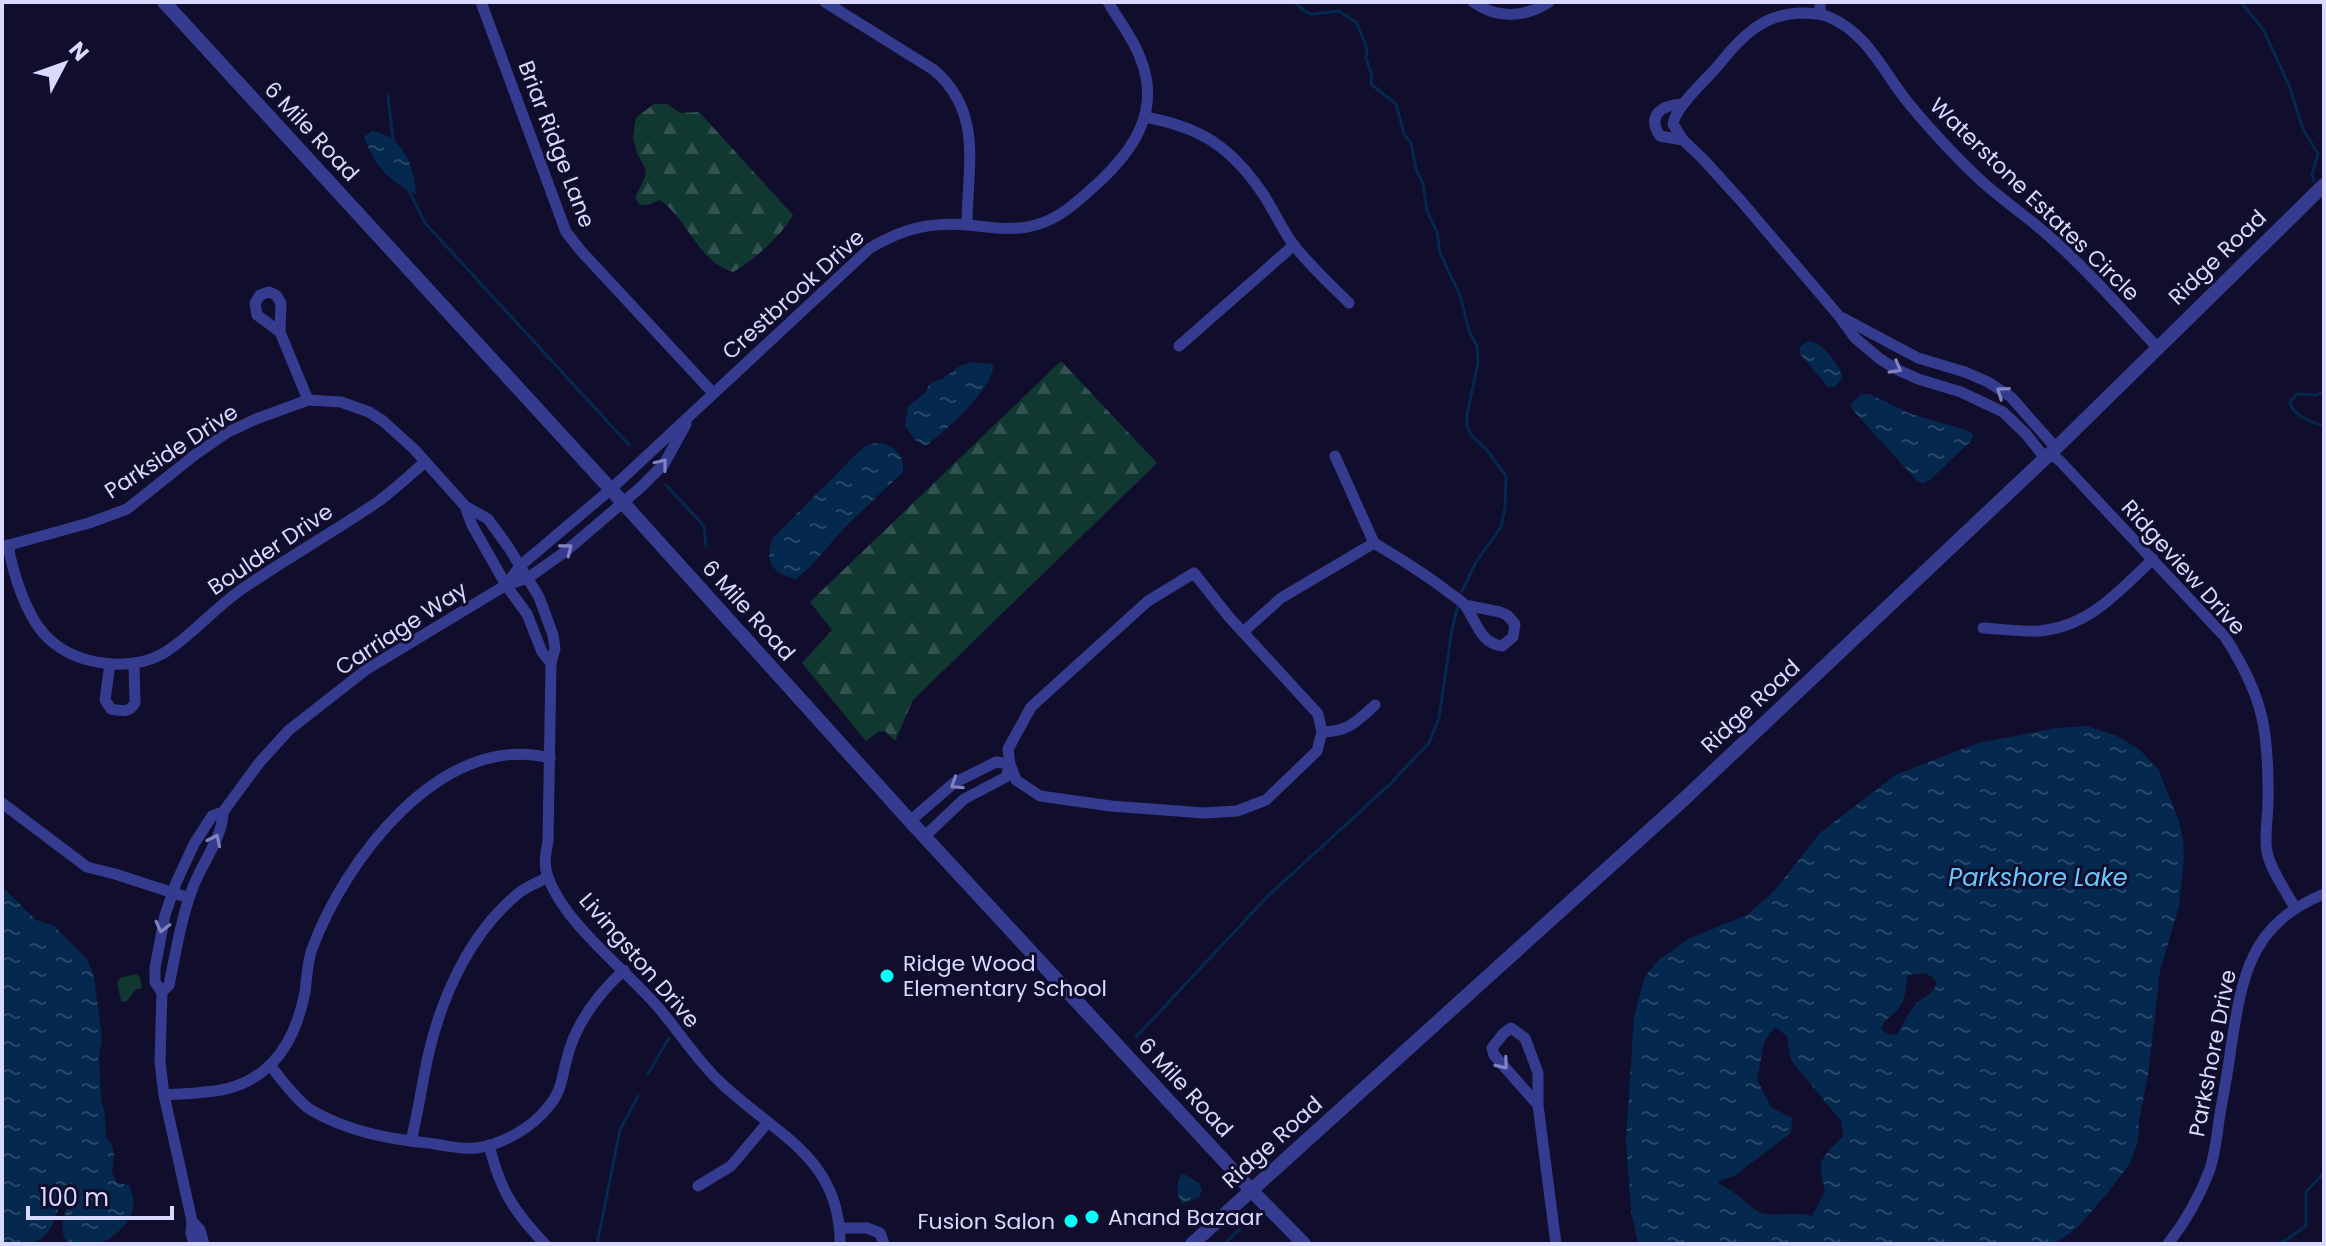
<svg xmlns="http://www.w3.org/2000/svg" width="2326" height="1246" font-family="Poppins,sans-serif">
<defs>
<pattern id="forest-firs" width="22" height="20" patternUnits="userSpaceOnUse" patternTransform="scale(2)"><rect width="22" height="20" fill="#113731"/><path d="M5 1l3.5 6h-7zM16 11l3.5 6h-7z" fill="#335350"/></pattern>
<pattern id="water-ripples" width="26" height="14" patternUnits="userSpaceOnUse" patternTransform="scale(2)"><rect width="26" height="14" fill="#05284e"/><path d="M2 4q2-2 4 0t4 0M15 11q2-2 4 0t4 0" fill="none" stroke="#294769"/></pattern>
</defs>
<rect width="100%" height="100%" fill="#100e2c"/>
<g fill="url(#forest-firs)">
<path d="M654,104H667L680,113L699,112L793,215C782,235 753,261 733,272C698,262 688,219 660,200L648,205H640L635,198L645,177L646,170L637,153L633,139L635,122L637,117Z"/>
<polygon points="1061,361 1157,463 913,700 895,741 885,731 878,732 866,741 802,663 832,630 810,602"/>
</g>
<polygon fill="#113731" points="136,974 140,977 142,988 135,990 126,1002 121,1001 117,982 120,978"/>
<g fill="url(#water-ripples)" fill-rule="evenodd">
<path d="M372,131C404,137 413,164 416,194C388,181 375,166 364,137Z"/>
<path d="M1807,341C1822,341 1838,364 1843,377L1835,387H1828L1800,354V347Z"/>
<path d="M971,362L993,364C995,388 945,431 926,446L915,440L905,426L908,407L927,391L928,386L935,381L942,379L960,366Z"/>
<polygon points="1861,394 1869,394 1911,414 1966,430 1973,434 1972,440 1931,479 1924,483 1918,482 1852,409 1851,404"/>
<path d="M876,443C893,444 905,454 903,472L845,527L809,568L796,579C771,573 764,561 773,538L853,457L867,445Z"/>
<path d="M2086,726L2115,735L2139,749L2158,769L2179,821L2183,840L2184,858L2179,906L2160,971L2148,1075L2139,1121L2138,1141L2130,1163L2110,1190L2077,1228L2054,1244H1638L1631,1211L1626,1141L1634,1017L1645,976L1660,959L1688,939L1747,915L1774,891L1820,833L1895,775L1978,743L2057,728ZM1924,973L1933,977L1937,983C1933,995 1922,997 1914,1006C1908,1013 1903,1026 1897,1034L1889,1035L1881,1029C1885,1017 1892,1017 1899,1008C1906,997 1906,987 1907,975ZM1775,1027L1787,1036L1791,1060L1841,1121L1843,1137C1821,1158 1817,1159 1825,1191L1812,1216C1795,1212 1773,1217 1761,1213C1751,1209 1735,1190 1719,1184V1181L1734,1176L1791,1133L1792,1118L1771,1107L1757,1080L1764,1042Z"/>
<path d="M2,888L7,891L36,920L53,925L87,959L94,977L102,1039L99,1054L101,1099L105,1116L106,1138L112,1145L114,1156L112,1172L117,1183L129,1185C142,1214 124,1230 100,1244C90,1243 81,1244 70,1244C53,1228 70,1211 70,1192L65,1191C60,1198 60,1202 58,1210C47,1244 35,1246 2,1242Z"/>
<path d="M1184,1174L1199,1183L1202,1190L1199,1197L1182,1204C1177,1194 1176,1186 1180,1176Z"/>
</g>
<g fill="none" stroke-linecap="round" stroke-linejoin="round">
<g stroke="#05284e" stroke-width="3">
<polyline points="1294,2 1306,12 1312,14 1339,11 1357,23 1367,49 1366,58 1372,76 1371,84 1396,104 1404,134 1411,143 1416,169 1423,184 1427,211 1437,232 1440,253 1460,295 1469,331 1477,346 1478,363 1467,415 1467,427 1472,436 1487,450 1506,476 1505,507 1501,527 1476,562 1462,591"/>
<polyline points="2243,2 2244,6 2263,29 2289,85 2303,129 2318,154 2312,174 2314,182"/>
<polyline points="388,96 393,140"/>
<polyline points="408,189 425,223 629,445"/>
<path d="M2324,391L2317,395L2297,394L2290,402C2293,417 2311,421 2324,426"/>
<polyline points="666,485 704,526 706,546"/>
<polyline points="1136,1037 1267,897 1389,785 1429,743 1439,718 1452,629 1458,606"/>
<polyline points="648,1074 669,1038"/>
<polyline points="597,1244 620,1130 638,1096"/>
<polyline points="1224,1244 1240,1229"/>
<polyline points="2280,1244 2306,1226 2306,1192 2324,1173"/>
</g>
<g stroke="#353c8f" stroke-width="11">
<polyline points="481,2 566,232 581,251 713,393"/>
<path d="M825,2L934,70C984,113 967,168 967,225"/>
<path d="M1473,2C1497,19 1525,18 1549,2"/>
<polyline points="1820,2 1820,14"/>
<path d="M1145,117C1199,127 1229,145 1261,191C1273,208 1281,228 1293,244C1309,265 1330,284 1349,303"/>
<path d="M1683,140L1660,136C1646,115 1662,105 1683,104"/>
<polyline points="1843,318 1918,358 1965,372 1988,382 2011,397 2056,448"/>
<polyline points="280,332 257,315 255,303 260,295 269,292 276,295 281,303 280,332 308,400"/>
<polyline points="1179,346 1294,245"/>
<path d="M2050,453L2060,461L2225,637C2264,697 2269,732 2268,802C2268,819 2264,836 2267,852C2271,871 2286,891 2295,908"/>
<polyline points="1335,456 1374,543"/>
<path d="M2045,458L2026,434L2003,412L1961,392L1918,379L1898,370L1880,359L1855,338L1839,316L1742,202L1703,159L1683,140L1673,124C1676,105 1708,79 1721,62C1742,36 1764,14 1800,13C1810,13 1820,13 1829,17C1869,34 1884,74 1910,105C1930,129 1953,154 1976,176C2000,199 2027,216 2051,238C2089,271 2122,310 2157,347"/>
<polyline points="465,506 472,525 506,585 527,614 542,652 551,663"/>
<path d="M8,545C13,574 27,619 49,639C78,666 131,672 164,653C193,635 216,606 245,587C289,557 335,531 379,501C395,489 410,475 425,462"/>
<path d="M2,547L89,523L127,509L196,454L228,432L256,419L308,400L341,402L369,412L383,421L414,449L465,506L488,519L509,548L539,597L553,635L555,649L551,663L548,841C546,853 543,865 548,877C565,924 624,968 657,1006C678,1030 696,1059 719,1081C772,1133 841,1156 840,1244"/>
<path d="M506,585L520,566L611,489L870,248C904,228 930,222 969,225C992,228 1015,231 1036,225C1061,218 1079,200 1097,184C1133,151 1161,111 1141,60C1134,39 1119,21 1108,2"/>
<path d="M1983,628C2001,629 2020,632 2039,631C2089,627 2119,591 2153,559"/>
<path d="M1243,632L1281,598L1374,543C1399,558 1424,573 1447,591C1453,596 1462,600 1466,607C1476,621 1481,644 1502,646L1513,637L1515,624L1507,615L1500,612L1465,605"/>
<path d="M110,664L105,700L111,709C122,711 129,713 135,703L134,663"/>
<path d="M1322,732C1349,731 1355,723 1375,705"/>
<polyline points="2,803 87,867 115,874 189,898"/>
<polyline points="910,821 954,783 996,762 1010,764"/>
<polyline points="924,837 964,799 1006,777 1010,764 1008,749 1031,707 1148,601 1194,573 1229,617 1318,714 1322,732 1317,751 1266,800 1237,811 1204,813 1111,806 1040,796 1016,780 1010,764"/>
<polyline points="162,992 155,982 155,968 165,915 176,883 194,844 212,816 223,812 259,763 289,730 367,669 506,585 528,578 566,551 641,487 664,464 686,424"/>
<path d="M270,1065C280,1078 298,1102 311,1110C347,1131 387,1139 428,1143C444,1145 461,1150 476,1148C502,1145 533,1127 549,1106C561,1092 562,1078 566,1062C574,1026 598,994 624,970"/>
<path d="M164,1095C206,1092 241,1095 272,1063C291,1044 300,1017 305,992C307,978 307,963 312,949C344,862 441,730 550,758"/>
<polyline points="1538,1105 1494,1055 1492,1048 1504,1033 1511,1028 1525,1038 1538,1073 1538,1105 1556,1244"/>
<path d="M411,1141C418,1113 422,1084 428,1056C442,995 471,931 520,892C528,886 539,882 548,877"/>
<path d="M489,1145C500,1190 514,1212 545,1244"/>
<polyline points="698,1186 731,1166 768,1122"/>
<polyline points="192,1221 200,1230 204,1244"/>
<polyline points="840,1228 867,1228 880,1233 884,1244"/>
<path d="M194,1244L191,1233L192,1221L164,1095L160,1062L162,992L169,985C176,952 181,918 193,887C202,863 223,837 223,812"/>
<path d="M2168,1244C2186,1221 2200,1196 2210,1169C2215,1153 2217,1136 2219,1120C2223,1096 2228,1072 2231,1047C2242,976 2250,924 2324,894"/>
</g>
<g stroke="#353c8f" stroke-width="14">
<polyline points="164,2 616,495 910,821 1252,1191 1304,1244"/>
<polyline points="1192,1244 1682,801 2056,448 2324,185"/>
</g>
</g>
<defs><path id="oneway-chevron" d="M-2-3.5L2.5 0L-2 3.5" fill="none" stroke-width="1.6" stroke-linecap="round" stroke-linejoin="round" transform="scale(2)"/></defs>
<g stroke="#7f83c1">
<use href="#oneway-chevron" transform="translate(1896 368) rotate(29)"/>
<use href="#oneway-chevron" transform="translate(2002 392) rotate(-145)"/>
<use href="#oneway-chevron" transform="translate(662 464) rotate(-51)"/>
<use href="#oneway-chevron" transform="translate(567 549) rotate(-38)"/>
<use href="#oneway-chevron" transform="translate(956 784) rotate(147)"/>
<use href="#oneway-chevron" transform="translate(215 840) rotate(-64)"/>
<use href="#oneway-chevron" transform="translate(162 927) rotate(104)"/>
<use href="#oneway-chevron" transform="translate(1503 1064) rotate(50)"/>
</g>
<g fill="#05fffc" stroke="#100e2c" stroke-width="3">
<circle cx="887" cy="976" r="8"/>
<circle cx="1092" cy="1217" r="8"/>
<circle cx="1071" cy="1221" r="8"/>
</g>
<g text-anchor="middle" stroke-width="6" stroke-linejoin="round" paint-order="stroke">
<g font-size="22" fill="#d9d9ff" stroke="#100e2c">
<text transform="translate(312 131) rotate(47)" y="8">6 Mile Road</text>
<text transform="translate(557 144) rotate(69)" y="8">Briar Ridge Lane</text>
<text transform="translate(2035 199) rotate(44)" y="8">Waterstone Estates Circle</text>
<text transform="translate(2217 257) rotate(-44)" y="8">Ridge Road</text>
<text transform="translate(793 294) rotate(-42)" y="8">Crestbrook Drive</text>
<text transform="translate(171 451) rotate(-33)" y="8">Parkside Drive</text>
<text transform="translate(270 549) rotate(-34)" y="8">Boulder Drive</text>
<text transform="translate(2184 567) rotate(48)" y="8">Ridgeview Drive</text>
<text transform="translate(749 610) rotate(48)" y="8">6 Mile Road</text>
<text transform="translate(401 628) rotate(-33)" y="8">Carriage Way</text>
<text transform="translate(1750 706) rotate(-43)" y="8">Ridge Road</text>
<text transform="translate(640 960) rotate(49)" y="8">Livingston Drive</text>
<text transform="translate(2212 1053) rotate(-79)" y="8">Parkshore Drive</text>
<text transform="translate(1186 1087) rotate(47)" y="8">6 Mile Road</text>
<text transform="translate(1272 1142) rotate(-42)" y="8">Ridge Road</text>
</g>
<g font-size="22" fill="#d9d9ff" stroke="#100e2c" text-anchor="start">
<text x="903" y="971">Ridge Wood<tspan x="903" dy="25">Elementary School</tspan></text>
<text x="1108" y="1225">Anand Bazaar</text>
<text x="1055" y="1229" text-anchor="end">Fusion Salon</text>
</g>
<g font-size="24" font-style="italic" fill="#67caff" stroke="#100e2c">
<text x="2038" y="886">Parkshore Lake</text>
</g>
</g>
<rect width="2326" height="1246" fill="none" stroke="#d9d9ff" stroke-width="8"/>
<g transform="translate(64 64) rotate(49)" stroke="#100e2c" stroke-width="6" paint-order="stroke">
<path d="M0-6L14 30L0 20L-14 30Z" fill="#d9d9ff"/>
<text y="-12" font-size="22" font-weight="bold" text-anchor="middle" fill="#d9d9ff">N</text>
</g>
<path d="M28 1206v12h144v-12" fill="none" stroke="#d9d9ff" stroke-width="4"/>
<text x="40" y="1206" font-size="24" fill="#d9d9ff" stroke="#100e2c" stroke-width="6" paint-order="stroke">100 m</text>
</svg>
